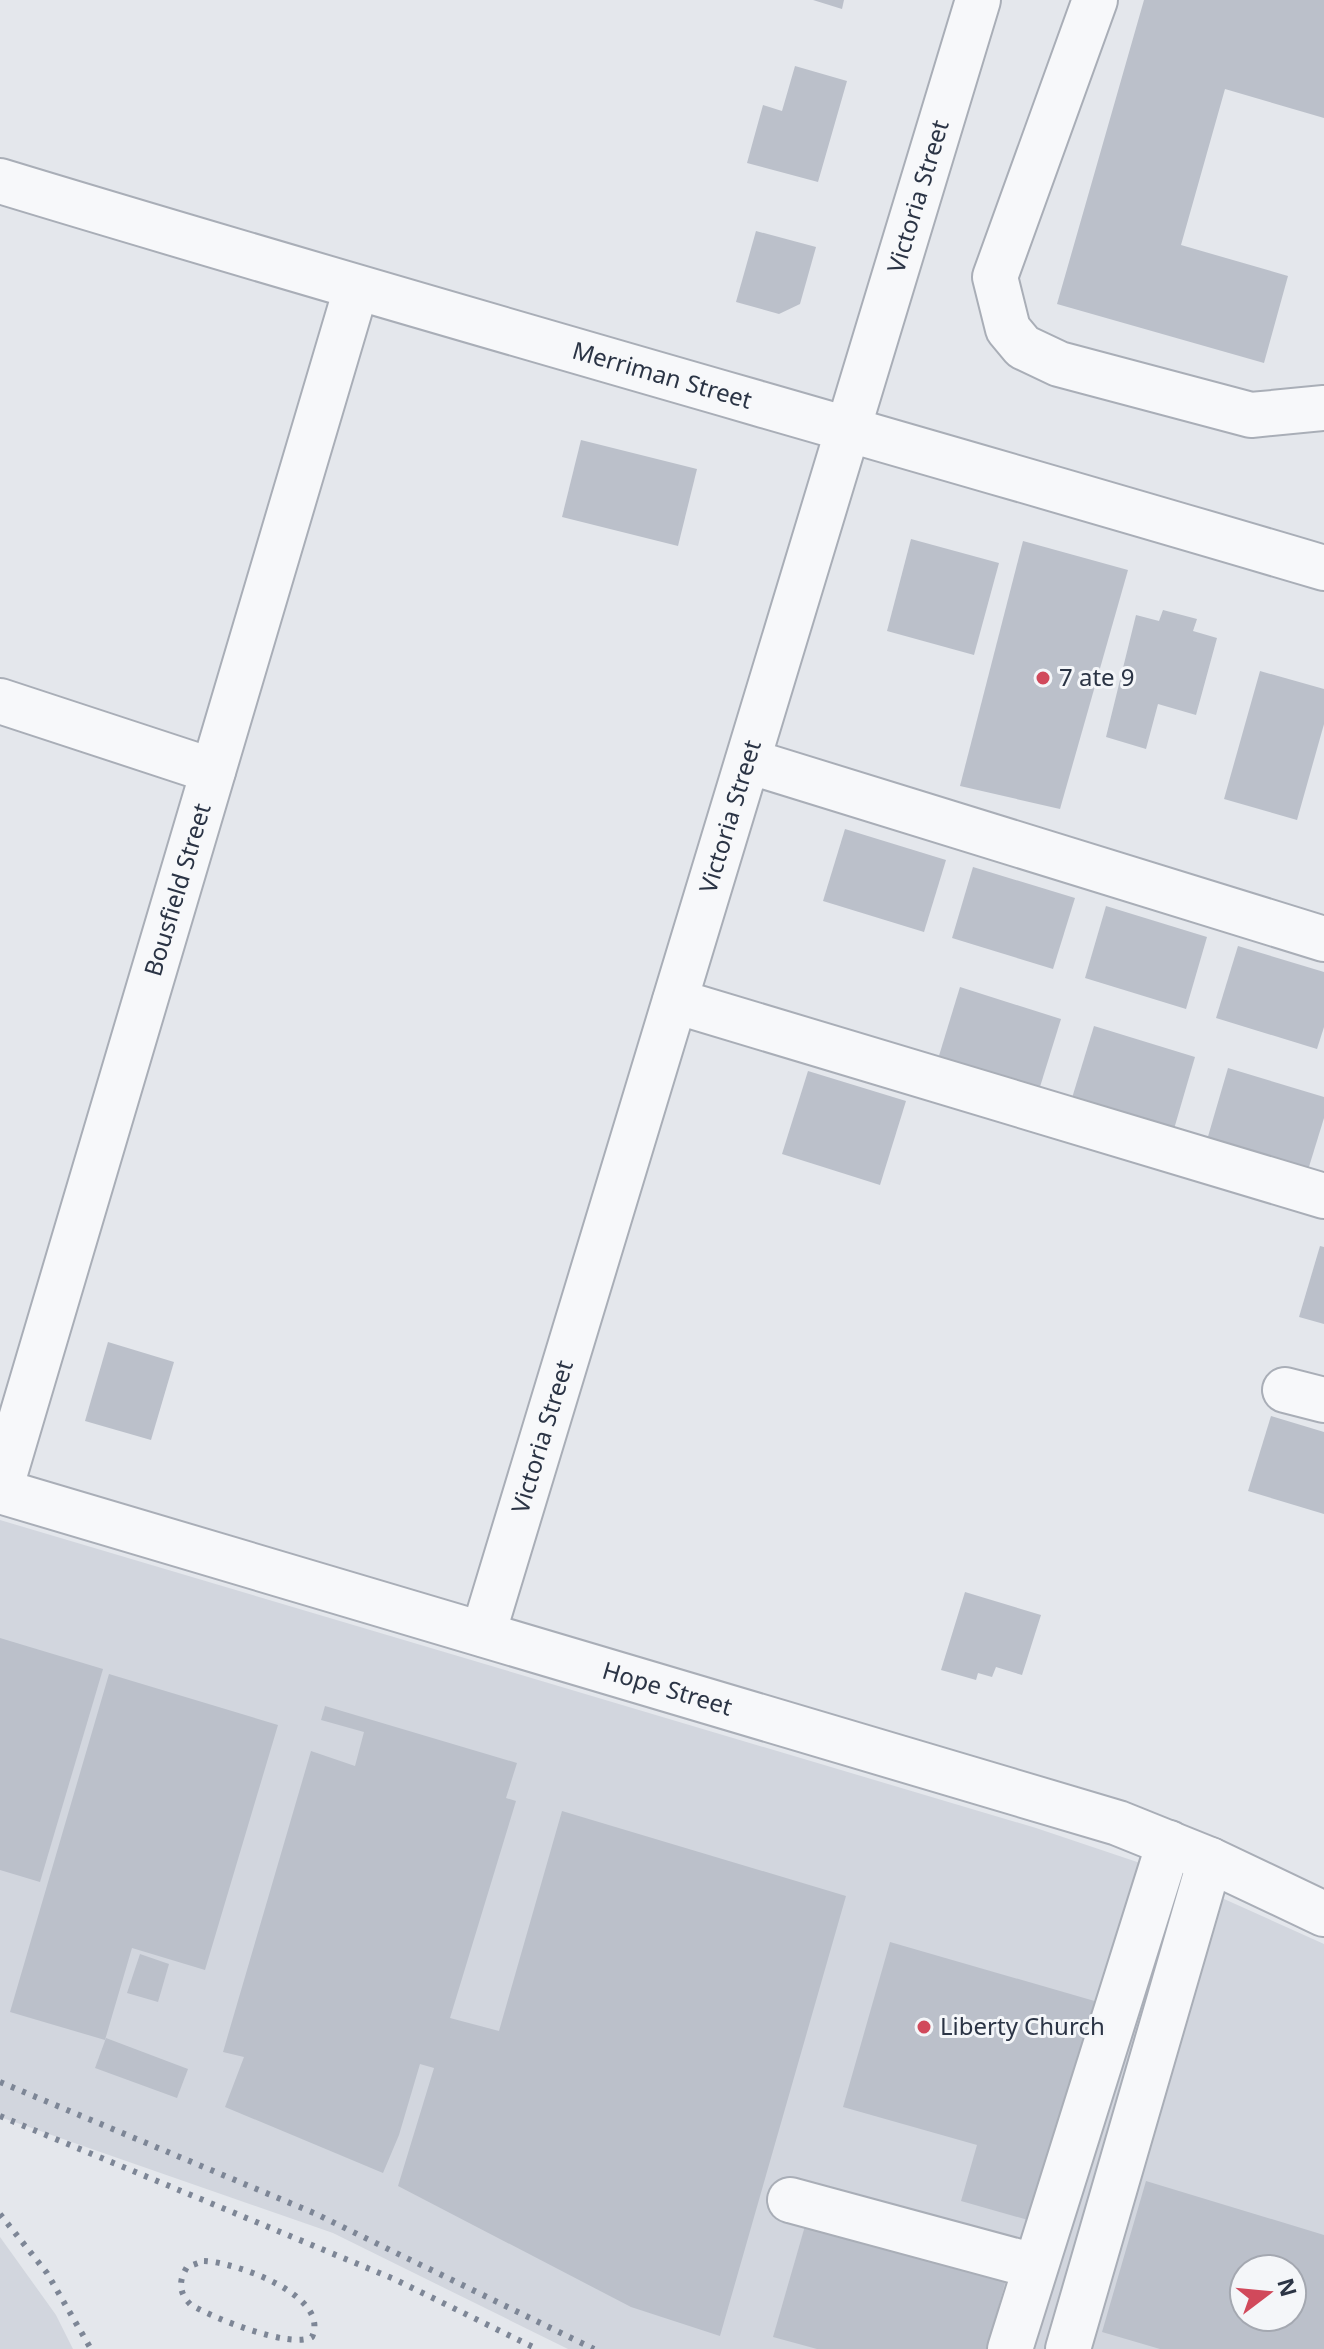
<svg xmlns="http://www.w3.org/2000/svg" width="1324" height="2349" font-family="'Noto Sans',sans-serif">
<rect width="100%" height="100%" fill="#e4e7ec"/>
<g fill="#d2d6de" fill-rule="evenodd">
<path d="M0,1520L1036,1828L1155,1868L1324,1944V2349H568L333,2233L0,2117ZM1244,2269H1292V2317H1244Z"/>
<polygon points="0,2237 56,2315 73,2349 0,2349"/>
</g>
<g fill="#bbc0ca" fill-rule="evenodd">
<polygon points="813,0 844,0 842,9"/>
<polygon points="1144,0 1324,0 1324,118 1225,89 1181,245 1288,276 1264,363 1057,304"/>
<polygon points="795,66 847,81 818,182 747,163 763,105 782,111"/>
<polygon points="756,231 816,247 800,304 779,314 736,302"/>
<polygon points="581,440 697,469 678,546 562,517"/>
<polygon points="911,539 999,563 974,655 887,631"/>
<polygon points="1023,541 1128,570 1060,809 960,786"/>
<polygon points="1163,610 1197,619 1193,631 1217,638 1196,715 1158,704 1146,749 1106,737 1136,615 1159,621"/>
<polygon points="1260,671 1324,689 1324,724 1297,820 1224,799"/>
<polygon points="845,829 946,860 924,932 823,901"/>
<polygon points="973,867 1075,898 1053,969 952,938"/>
<polygon points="1106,906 1207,937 1186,1009 1085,978"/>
<polygon points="1238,946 1324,972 1324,1027 1317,1049 1216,1018"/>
<polygon points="960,987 1061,1019 1039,1090 938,1059"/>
<polygon points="1094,1026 1195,1057 1174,1129 1072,1098"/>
<polygon points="1228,1068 1324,1097 1324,1118 1308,1170 1207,1140"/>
<polygon points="808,1071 906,1101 880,1185 782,1154"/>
<polygon points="1320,1246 1324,1247 1324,1324 1299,1317"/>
<polygon points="108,1342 174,1362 151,1440 85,1421"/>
<polygon points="1271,1416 1324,1432 1324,1514 1248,1491"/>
<polygon points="965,1592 1041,1615 1022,1675 996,1667 992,1677 978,1673 976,1680 941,1670"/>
<polygon points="0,1638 103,1669 40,1882 0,1870"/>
<polygon points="109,1674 278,1725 205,1970 132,1948 105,2040 10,2012"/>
<polygon points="325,1706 517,1763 506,1798 516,1801 450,2018 499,2031 562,1811 846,1896 720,2336 631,2307 398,2186 434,2068 420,2064 399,2135 383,2173 225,2107 244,2057 223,2052 311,1751 355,1766 364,1732 321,1720"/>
<polygon points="890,1942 1098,2002 1035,2222 961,2201 977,2145 843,2107"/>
<polygon points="140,1954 169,1964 158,2002 127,1993"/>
<polygon points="106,2038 188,2069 177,2098 95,2068"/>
<path d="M1146,2181L1324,2235V2349H1160L1102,2332ZM1244,2269H1292V2317H1244Z"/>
<polygon points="807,2219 1007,2276 987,2349 817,2349 773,2337"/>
</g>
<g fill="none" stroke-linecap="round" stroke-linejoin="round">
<g stroke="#a9aeb7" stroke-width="48">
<g id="minor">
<polyline points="1095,0 995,277 1008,329 1023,347 1059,364 1251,415 1324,408"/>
<path id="s1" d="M0,181C440,315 883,437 1324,568"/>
<polyline points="0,701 213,771"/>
<polyline points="748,761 1324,939"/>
<polyline points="675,1001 1324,1196"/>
<polyline points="1285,1390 1324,1400"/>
<path id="s2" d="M0,1490L356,289"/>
<path id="s3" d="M0,1491L1118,1823L1210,1860L1324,1914"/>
<path id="s4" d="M483,1634L978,0"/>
<polyline points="790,2200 1034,2266"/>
<polyline points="1010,2349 1169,1843"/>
<polyline points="1068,2349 1210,1860"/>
</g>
</g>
<use href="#minor" stroke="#f7f8fa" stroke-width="44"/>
<g stroke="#7d8696" stroke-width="6" stroke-dasharray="4 8" stroke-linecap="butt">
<polyline points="0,2082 314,2213 594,2349"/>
<polyline points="0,2116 394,2279 537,2349"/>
<polyline points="0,2214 47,2273 91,2349"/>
<path d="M204,2261C234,2262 331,2295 312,2337C290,2349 216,2319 191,2305C179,2293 178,2282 187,2267Z"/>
</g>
</g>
<g fill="#d1495b" stroke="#f4f6f9" stroke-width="3">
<circle cx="1043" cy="678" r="8"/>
<circle cx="924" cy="2027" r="8"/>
</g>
<g text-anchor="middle" stroke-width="6" stroke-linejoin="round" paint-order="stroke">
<g font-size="24" fill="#2b3445" stroke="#f4f6f9">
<text dy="8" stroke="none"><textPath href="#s4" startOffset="1502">Victoria Street</textPath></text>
<text dy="8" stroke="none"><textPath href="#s1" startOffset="690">Merriman Street</textPath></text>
<text dy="8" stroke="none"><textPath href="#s4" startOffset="854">Victoria Street</textPath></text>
<text dy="8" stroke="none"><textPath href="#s2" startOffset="626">Bousfield Street</textPath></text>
<text dy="8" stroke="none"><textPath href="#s4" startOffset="206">Victoria Street</textPath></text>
<text dy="8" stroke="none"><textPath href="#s3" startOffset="696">Hope Street</textPath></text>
</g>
<g font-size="24" fill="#2b3445" stroke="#f4f6f9" text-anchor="start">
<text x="1059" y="686">7 ate 9</text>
<text x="940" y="2035">Liberty Church</text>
</g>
</g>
<g transform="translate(1268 2293) rotate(74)"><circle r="38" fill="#f4f6f9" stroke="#a4a8b1" stroke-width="2"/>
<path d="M0-6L14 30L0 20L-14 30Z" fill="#d1495b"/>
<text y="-12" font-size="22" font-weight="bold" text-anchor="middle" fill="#2b3445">N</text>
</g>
</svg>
